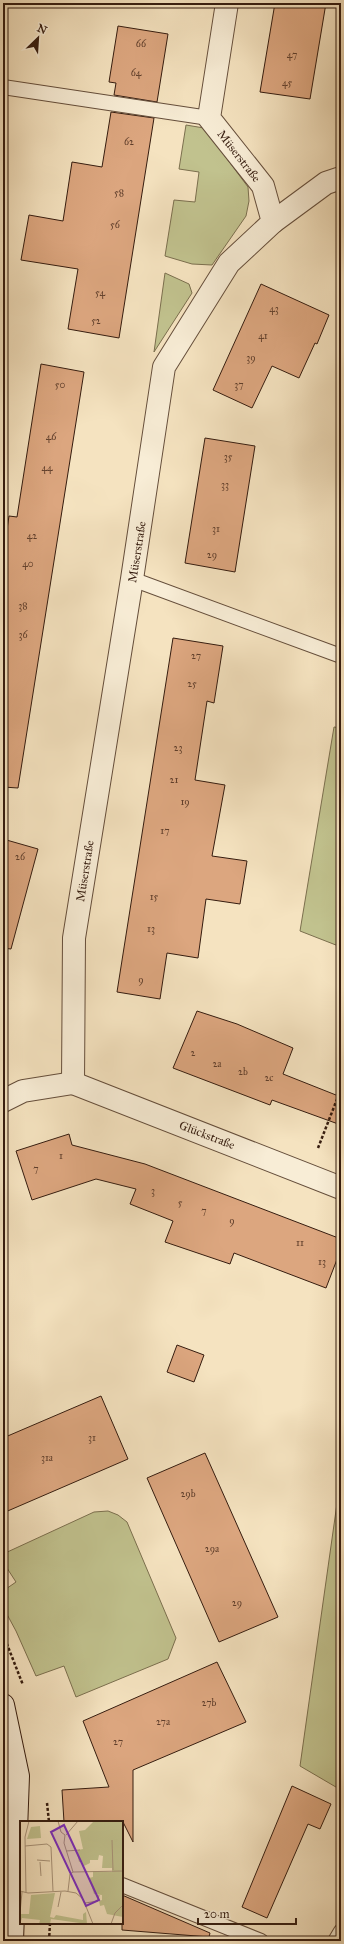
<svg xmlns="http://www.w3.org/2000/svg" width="344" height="1944" font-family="'IM FELL Great Primer',serif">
<rect width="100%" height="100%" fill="#f5e3c0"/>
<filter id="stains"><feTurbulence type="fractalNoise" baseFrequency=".005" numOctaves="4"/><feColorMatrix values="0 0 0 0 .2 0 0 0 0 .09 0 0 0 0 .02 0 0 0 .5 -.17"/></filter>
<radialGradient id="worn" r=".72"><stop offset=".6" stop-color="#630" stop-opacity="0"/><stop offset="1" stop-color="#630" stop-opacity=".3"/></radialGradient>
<g fill="#c1c28e" stroke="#7b6f4e">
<polygon points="186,125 204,128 248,187 249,201 246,216 212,265 192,264 165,256 174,200 195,202 199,172 179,169"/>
<polygon points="165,273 189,284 192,293 154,352"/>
<polygon points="334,727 341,728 341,947 300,931"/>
<polygon points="341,1475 341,1790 300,1766"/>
<polygon points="108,1511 118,1515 127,1522 176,1638 168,1659 76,1697 64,1666 36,1676 16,1631 3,1607 3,1591 16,1582 3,1562 3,1554 94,1512"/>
</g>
<g fill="#dca67f" stroke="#351c0f">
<polygon points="275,3 326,3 310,99 260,92"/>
<polygon points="118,26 168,34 157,102 114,95 116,83 109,82"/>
<polygon points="111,112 154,118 119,338 68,329 78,269 21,260 29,215 63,221 72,162 102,167"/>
<polygon points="261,284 329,315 317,344 315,343 299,378 272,366 252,408 213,390"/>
<polygon points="41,364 84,372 18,788 3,787 3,556 9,516 17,517"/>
<polygon points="205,438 255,446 235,572 185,563"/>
<polygon points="173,638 223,646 214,703 207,701 195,780 225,785 212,856 247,861 240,904 206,899 198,958 167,953 160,999 117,992"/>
<polygon points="3,839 38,849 11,949 3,948"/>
<polygon points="197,1011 237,1024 293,1048 283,1074 341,1097 341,1125 272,1100 270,1105 173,1068"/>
<polygon points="69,1134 72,1145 145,1164 341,1239 341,1249 326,1288 234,1253 230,1264 165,1242 173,1221 130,1204 136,1189 96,1179 32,1200 16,1151"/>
<polygon points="177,1345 204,1355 194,1382 167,1372"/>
<polygon points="101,1396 128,1459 3,1513 3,1438"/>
<polygon points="205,1453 278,1617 219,1642 147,1478"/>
<polygon points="217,1662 246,1722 133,1770 133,1842 123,1822 64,1822 62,1790 109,1787 83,1721"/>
<polygon points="292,1786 331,1804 320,1829 308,1824 267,1918 242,1907"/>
<polygon points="122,1895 210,1933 209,1937 122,1930"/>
</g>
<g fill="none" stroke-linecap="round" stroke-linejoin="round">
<g stroke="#654e3b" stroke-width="16">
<g id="lane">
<polyline points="3,87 209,118"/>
<polyline points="132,579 341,656"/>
<polyline points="122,1885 261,1941"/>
<polyline points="335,1941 341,1931"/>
</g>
</g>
<g stroke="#654e3b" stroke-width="24">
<g id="street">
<polyline points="273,222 326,183 341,178"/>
<polyline points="73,1083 74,938 132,579 164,367 229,263 273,222 263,186 209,118 227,3"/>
<polyline points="73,1083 341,1188"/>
<polyline points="3,1101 23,1091 73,1083"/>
</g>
</g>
<g stroke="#351c0f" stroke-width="24">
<polyline id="secondary" points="3,1705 18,1776 12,1941"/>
</g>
<g stroke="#351c0f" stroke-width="2.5" stroke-dasharray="3 2" stroke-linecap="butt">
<polyline points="340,770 341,771"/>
<polyline points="318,1148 341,1089"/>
<polyline points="3,1634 23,1685"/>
<polyline points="47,1803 49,1822"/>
<polyline points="49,1941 50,1923"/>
</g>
<use href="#lane" stroke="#f8edd6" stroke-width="14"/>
<use href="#street" stroke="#f8edd6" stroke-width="22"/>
<use href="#secondary" stroke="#f8edd6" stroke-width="22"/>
</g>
<g text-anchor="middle" stroke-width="3.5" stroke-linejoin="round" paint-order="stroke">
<g font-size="10" fill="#5f3e2b">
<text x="141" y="47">66</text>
<text x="292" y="58">47</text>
<text x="136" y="76">64</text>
<text x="287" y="86">45</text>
<text x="129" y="145">62</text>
<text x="119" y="196">58</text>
<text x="115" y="228">56</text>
<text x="100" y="296">54</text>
<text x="274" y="312">43</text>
<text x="96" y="324">52</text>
<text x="263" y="339">41</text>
<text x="251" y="361">39</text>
<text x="60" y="388">50</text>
<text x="239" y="388">37</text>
<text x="51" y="440">46</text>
<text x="228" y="460">35</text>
<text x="47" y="471">44</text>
<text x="225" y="488">33</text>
<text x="216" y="532">31</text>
<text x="32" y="539">42</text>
<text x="212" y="558">29</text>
<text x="28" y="567">40</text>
<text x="23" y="609">38</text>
<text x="23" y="638">36</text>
<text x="196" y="659">27</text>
<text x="192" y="687">25</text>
<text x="178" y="751">23</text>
<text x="174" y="783">21</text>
<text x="185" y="805">19</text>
<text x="165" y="834">17</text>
<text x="20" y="860">26</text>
<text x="154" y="900">15</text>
<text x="151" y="932">13</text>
<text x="141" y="983">9</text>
<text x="193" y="1056">2</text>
<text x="217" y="1067">2a</text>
<text x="243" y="1075">2b</text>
<text x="269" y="1081">2c</text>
<text x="61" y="1159">1</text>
<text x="36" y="1172">7</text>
<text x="153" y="1194">3</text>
<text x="180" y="1206">5</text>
<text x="204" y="1214">7</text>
<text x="232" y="1224">9</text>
<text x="300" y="1246">11</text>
<text x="322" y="1265">13</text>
<text x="92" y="1441">31</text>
<text x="47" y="1461">31a</text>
<text x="188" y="1497">29b</text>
<text x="212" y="1552">29a</text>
<text x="237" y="1606">29</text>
<text x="209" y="1706">27b</text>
<text x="163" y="1725">27a</text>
<text x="118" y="1745">27</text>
</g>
<g font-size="12" fill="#351c0f" stroke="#f8edd6">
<text transform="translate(239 156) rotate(52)" y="4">Müserstraße</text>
<text transform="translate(137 552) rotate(-81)" y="4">Müserstraße</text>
<text transform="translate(85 871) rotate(-81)" y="4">Müserstraße</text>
<text transform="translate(207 1135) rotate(21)" y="4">Glückstraße</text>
</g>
</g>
<g transform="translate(20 1821)">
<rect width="103" height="103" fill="#f5e3c0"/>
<path d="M74,0H103V96L87,93L84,84L80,85L79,80L82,79V74L74,73L69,57L73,56V50L92,51V47H82L83,35L79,34L78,39H70V42L64,45L62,41H59L57,32L58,29L63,28L59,10L65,9ZM20,5L21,17L7,18L11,6ZM35,72L30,96L34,97L36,94L63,99V93L66,91L67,103L31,98L30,103H19L20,99L2,97L0,103V93H9L11,74Z" fill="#c1c28e"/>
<path fill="none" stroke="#a89379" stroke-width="1" d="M38,0L41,11L45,14L44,22L53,51M46,14L58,0M92,19L93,49M5,25L27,23L31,26L33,70M46,30L60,29M17,39L30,40M20,41L21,55M53,51L103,50M0,70L8,72L45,70L56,72L63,78L73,103M48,70L50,53L53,51M6,71L5,16L9,0M65,82L78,80L79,74M38,86L41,71M0,92L2,71M91,103L95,92L103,84"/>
<path fill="#7b2cbf" fill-opacity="0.15" stroke="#7b2cbf" stroke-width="2" d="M44,4L79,79L66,85L31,11Z"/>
<rect width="103" height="103" fill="none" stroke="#351c0f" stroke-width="2"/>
</g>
<rect width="344" height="1944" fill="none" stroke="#f5e3c0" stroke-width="16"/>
<rect x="4" y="4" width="336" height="1936" fill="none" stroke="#351c0f" stroke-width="2"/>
<rect x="8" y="8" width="328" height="1928" fill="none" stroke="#351c0f"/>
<g transform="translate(38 38) rotate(25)" stroke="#f8edd6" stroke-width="3" paint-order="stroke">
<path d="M0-3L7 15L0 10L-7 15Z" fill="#351c0f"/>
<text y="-6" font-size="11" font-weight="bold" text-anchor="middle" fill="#351c0f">N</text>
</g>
<path d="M198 1918v6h98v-6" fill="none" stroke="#351c0f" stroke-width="2"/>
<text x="204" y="1918" font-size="12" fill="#351c0f" stroke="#f8edd6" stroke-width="3" paint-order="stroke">20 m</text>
<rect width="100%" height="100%" filter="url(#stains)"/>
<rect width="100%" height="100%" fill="url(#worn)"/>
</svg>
